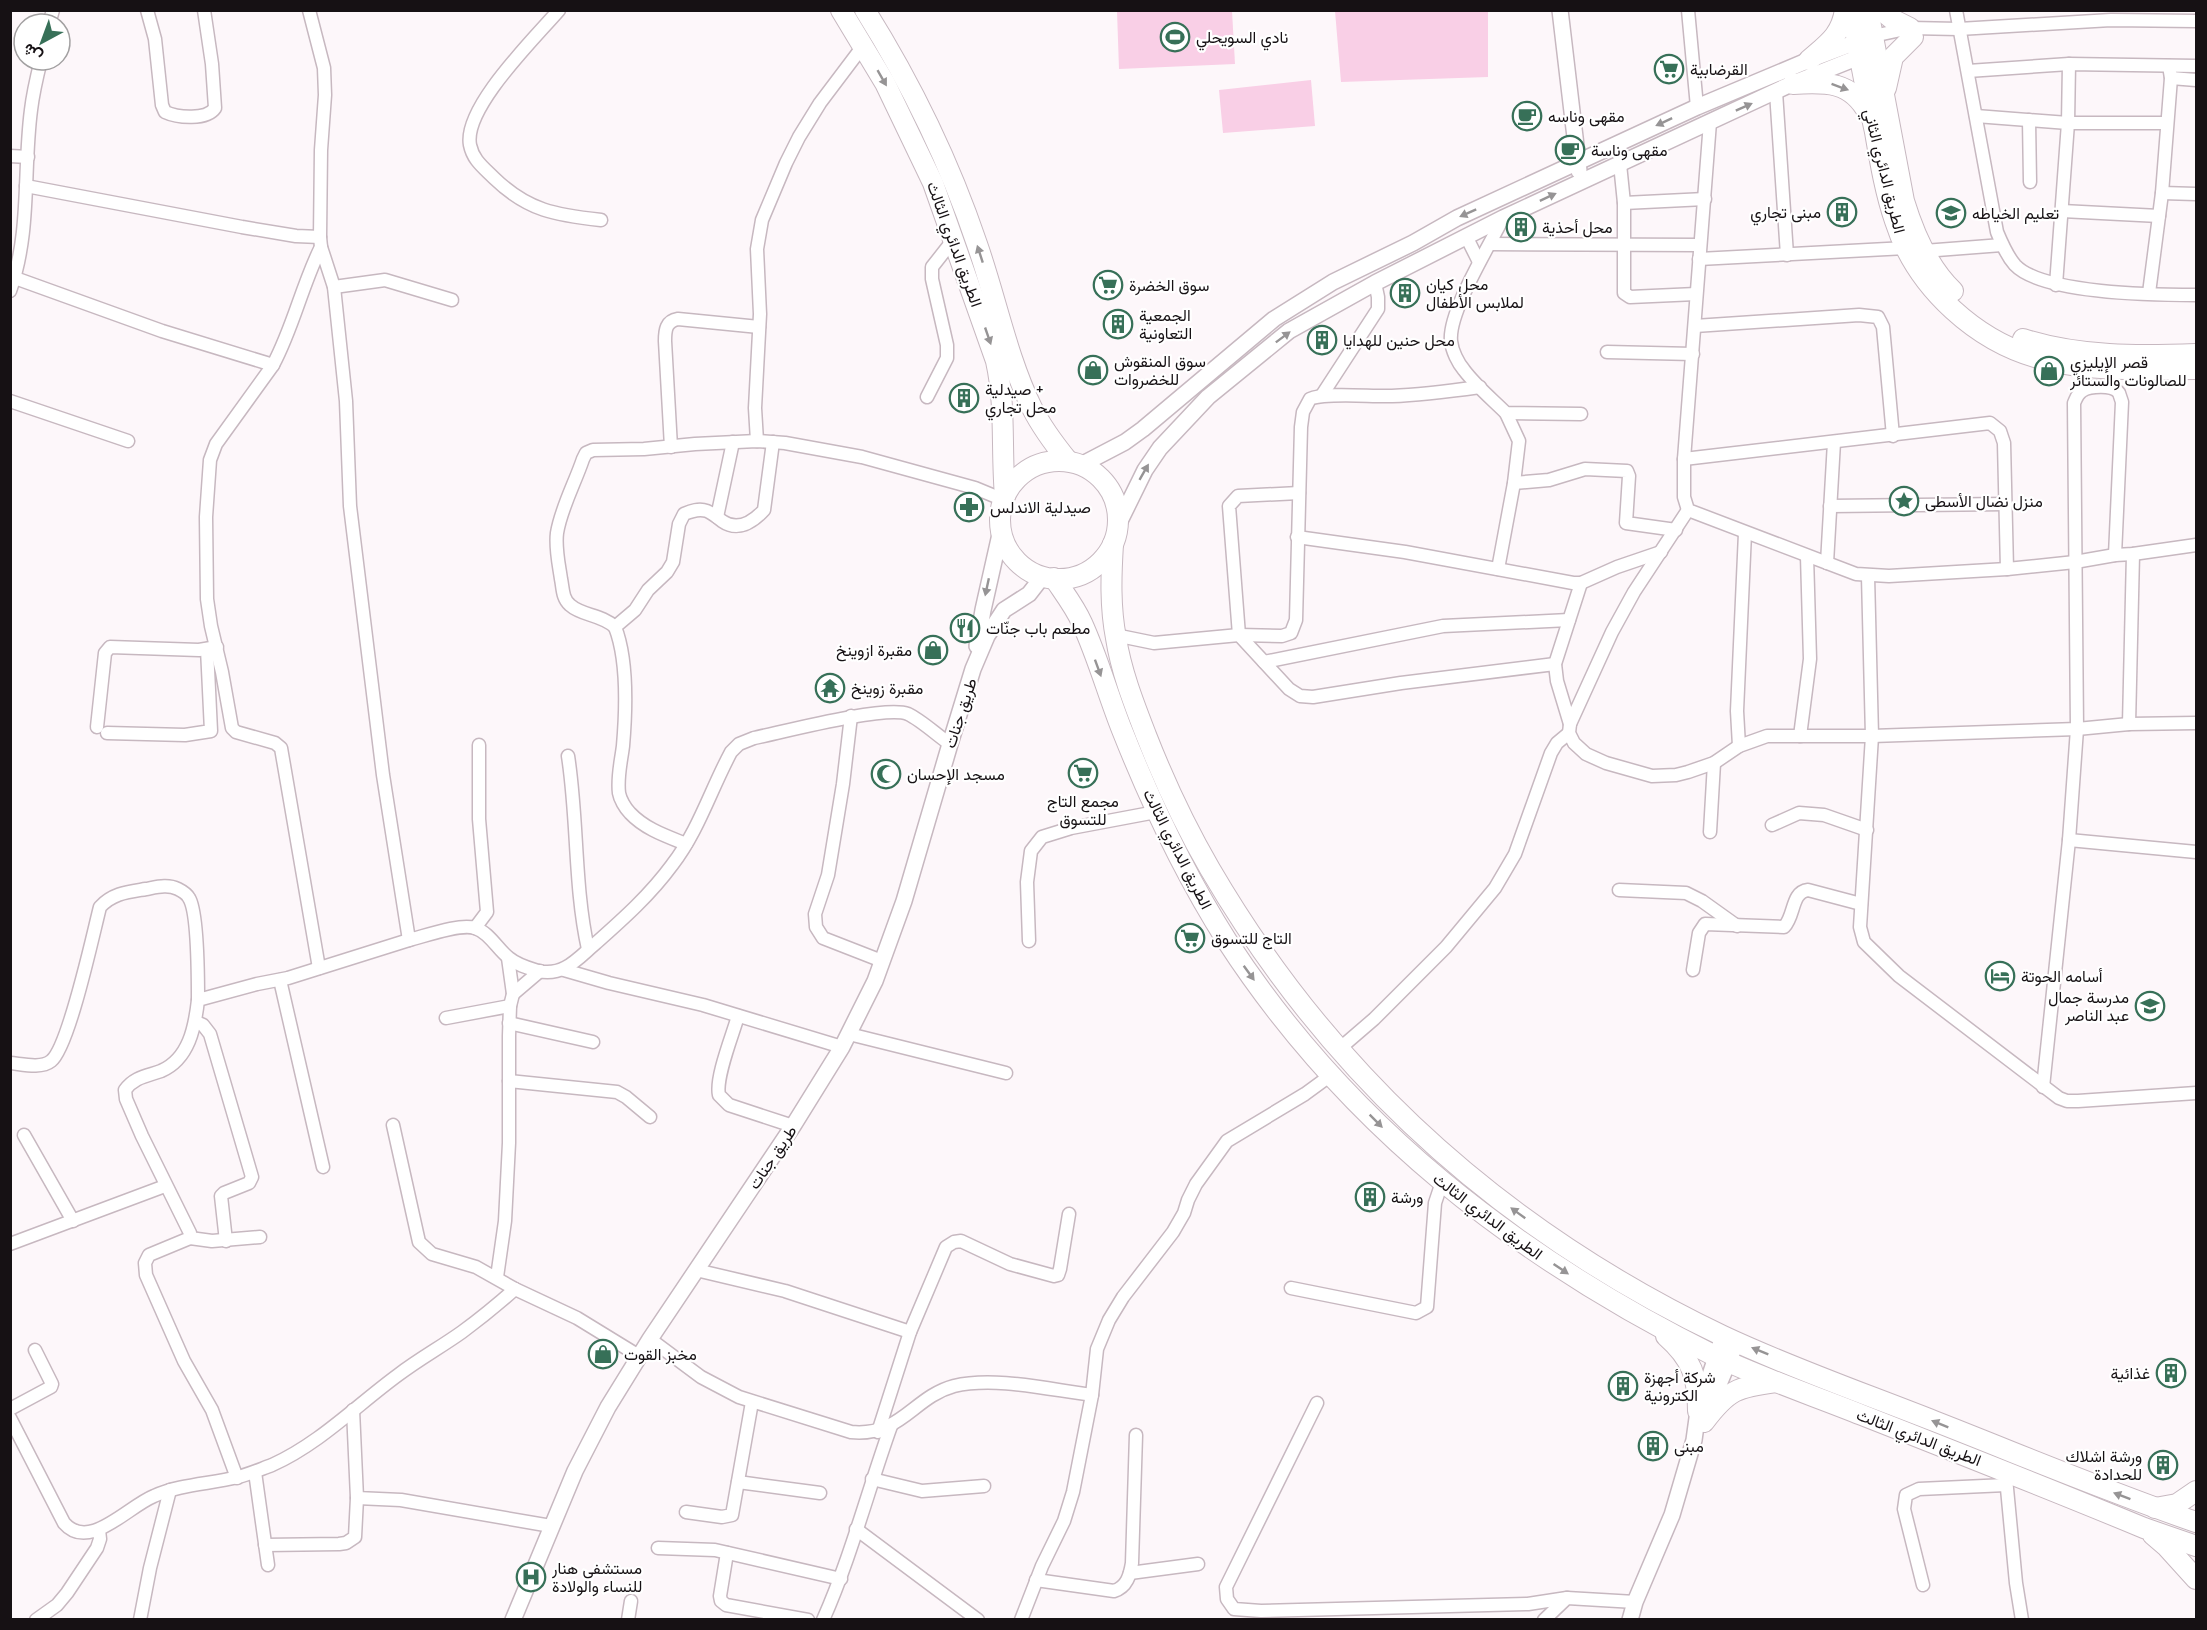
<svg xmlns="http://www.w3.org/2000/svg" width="2207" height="1630" font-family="'Fira Sans',Vazirmatn,sans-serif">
<rect width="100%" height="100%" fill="#fdf7fa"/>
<g fill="#f9cfe6">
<polygon points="1117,11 1232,11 1235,64 1119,69"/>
<polygon points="1335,11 1488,11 1488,77 1341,82"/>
<polygon points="1311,80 1315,126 1223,133 1219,90"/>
</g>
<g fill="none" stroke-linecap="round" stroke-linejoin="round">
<g stroke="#c7b8c0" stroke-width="15">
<g id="minor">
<path d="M147,10L155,39L162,105L165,112C178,118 207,120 215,108L212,64L204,10"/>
<path d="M559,10C535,38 463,108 470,145C473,160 483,167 494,178C528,211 556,215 601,220"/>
<polyline points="1688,10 1697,107"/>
<path d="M1956,10L1997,232C2002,244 2007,256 2015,265C2042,294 2156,295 2196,295"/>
<polyline points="49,24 53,10"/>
<polyline points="1873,36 1910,28 1959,29 2111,20 2196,21"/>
<polyline points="1968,71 2069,64 2196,66"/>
<polyline points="2171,78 2196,80"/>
<polyline points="1776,92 1787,255"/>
<polyline points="1976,116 2068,123 2166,123"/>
<polyline points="2029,120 2030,182"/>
<polyline points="1710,122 1684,459 1684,497 1688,510 1856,574 1889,576 2007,569 2075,562 2115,555 2133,554 2196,545"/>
<polyline points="10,156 28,157"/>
<polyline points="1620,164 1624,203 1624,293 1630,297 1696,294"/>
<polyline points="26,186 242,227 296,236 320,237 321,150 325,95 324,68 309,10"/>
<polyline points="2162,193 2196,194"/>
<polyline points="1624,203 1705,199"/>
<polyline points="2062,211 2159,216"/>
<path d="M1503,218C1490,245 1448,312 1451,341C1452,351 1458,363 1464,370C1476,386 1493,400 1506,413L1581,414"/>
<path d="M320,237L321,247L334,287L346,401L350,506L383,775L409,940C425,936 460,923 475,928C490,933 497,949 509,958C517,965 528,968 538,971C564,977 578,958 596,943C623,919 650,895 672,865C698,832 711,789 731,752L739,744L754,738C783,732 885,705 908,714C921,720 938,736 950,744"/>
<polyline points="1467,238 1479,262"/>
<polyline points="1490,244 1700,245"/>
<polyline points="1924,251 2002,245"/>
<polyline points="1699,259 1906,248"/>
<polyline points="15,278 162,331 273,365"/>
<polyline points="2056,285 2068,123 2069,64"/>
<polyline points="334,287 385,280 452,300"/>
<path d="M10,291C31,232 23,171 31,110C33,93 37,76 41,60"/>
<polyline points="2149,293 2162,193 2171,78 2169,66"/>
<polyline points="1695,326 1859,315 1878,317 1883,327 1893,436"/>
<polyline points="1607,352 1693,354"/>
<polyline points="1322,395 1378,309 1378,297 1375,283"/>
<polyline points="927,397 947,358 947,345 932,279 932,267 954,239"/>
<polyline points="10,401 128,441"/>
<polyline points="757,441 755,408 760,314 757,249 762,220 786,163 799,137 820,103 863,46"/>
<path d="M671,447L665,341C665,330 666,321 678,319L759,327"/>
<polyline points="1684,459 1990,423 2000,431 2004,443 2007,569"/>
<polyline points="1514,483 1549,480 1585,469 1627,471 1629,476 1626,523 1676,530"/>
<polyline points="1299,493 1238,496 1229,506 1239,635 1289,689 1300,696 1313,697 1401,683 1555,664"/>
<polyline points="1830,506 2006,504"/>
<polyline points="1688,510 1634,592 1612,632 1570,724 1569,733 1574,743 1586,754 1606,763 1652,776 1676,775 1688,772 1714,763 1739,746 1767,736 1872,736 2077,729 2129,724 2196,723"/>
<polyline points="717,517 733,442"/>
<polyline points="1297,537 1405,552 1573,583 1581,583 1617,567 1661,552"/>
<polyline points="1827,563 1834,442"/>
<polyline points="1498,569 1514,483 1519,441 1506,413"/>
<polyline points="1868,576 1872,736 1860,927 1864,942 1899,976 2059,1098 2067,1101 2078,1101 2196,1093"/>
<path d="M615,627C601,614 582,616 570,605C562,598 563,588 561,579C559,565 555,548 557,533C561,508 575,483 583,459L586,453L593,450L644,449L695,444L757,441L785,443L862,457L975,488L1004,500"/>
<path d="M1115,635L1154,643L1239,635L1282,636L1291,633L1296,620L1301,427L1303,412L1310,399C1325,392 1373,397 1392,396C1421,395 1451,391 1480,387"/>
<polyline points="1264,662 1443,626 1569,620"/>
<polyline points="851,716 843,784 828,875 815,914 816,927 823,938 882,961"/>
<polyline points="1570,724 1557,681 1555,664 1581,583"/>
<polyline points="2129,724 2133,554"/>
<polyline points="97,727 105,653 110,647 199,650 217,647"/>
<polyline points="107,733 185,735 211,731 207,649"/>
<polyline points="1800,736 1810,659 1807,556"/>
<polyline points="1739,746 1737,711 1745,533"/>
<path d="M568,756C578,820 574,886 588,949"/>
<polyline points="1772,825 1799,813 1824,815 1867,830"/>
<polyline points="1710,832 1714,763"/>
<polyline points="2069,840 2196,852"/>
<path d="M686,844C666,836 645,829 630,813C625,808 620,799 619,793C617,777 621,762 623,746C626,711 628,660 615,627L635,610L648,590L667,572L673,562L679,524L684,514C691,511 699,508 707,511C712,513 718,518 722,521C738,532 753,522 764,510L773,442"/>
<polyline points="1619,890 1686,893 1702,901 1737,926"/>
<polyline points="475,928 487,912 479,819 479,745"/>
<polyline points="1029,941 1027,882 1031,851 1042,837 1071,828 1156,812"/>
<path d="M319,968L281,748L275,743L236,732L232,728L222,672L211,626L207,599L206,517L210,460L216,444L273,365C293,328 302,285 321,247"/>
<polyline points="564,970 609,983 703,1005 842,1047"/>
<path d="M1693,970L1699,933L1705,924L1784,927C1795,916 1791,892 1808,890L1861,904"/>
<polyline points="280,980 323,1167"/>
<polyline points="513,994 540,971"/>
<path d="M738,1016C733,1034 715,1078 719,1095L729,1105L793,1126"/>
<polyline points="446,1018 510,1006"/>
<polyline points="196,1022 203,1025 210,1034 252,1177 249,1183 224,1193 221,1196 226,1241"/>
<polyline points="509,1023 593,1042"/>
<polyline points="849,1034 1006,1073"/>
<polyline points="1338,1050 1374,1019 1446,947 1495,888 1515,854 1551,753 1557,743 1569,733"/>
<path d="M10,1063C22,1064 41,1069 51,1061C69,1047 93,934 100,907C113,893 128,892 146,889C157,887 168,884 178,889C182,891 187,894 189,898C198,912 198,980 198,1000"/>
<polyline points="509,1081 617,1092 626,1097 650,1117"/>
<path d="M2043,1087L2069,840L2077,729L2074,403C2076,399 2077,394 2082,391C2089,386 2113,384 2119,393C2120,396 2121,399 2122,402L2115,555"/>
<polyline points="393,1125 419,1242 432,1254 476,1267 515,1289 577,1318 639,1356"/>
<polyline points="24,1135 73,1221"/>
<polyline points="190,1238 212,1241 260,1237"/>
<polyline points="10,1244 165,1186"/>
<polyline points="696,1270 785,1291 910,1332"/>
<polyline points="497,1277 505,1221 509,1143 509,1036 510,1006 513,994 508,958"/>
<polyline points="1291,1288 1416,1313 1427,1307 1435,1203 1442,1182"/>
<path d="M650,1339L701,1377L739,1397L851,1432C901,1437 913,1397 954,1386C995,1376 1051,1390 1092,1395"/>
<polyline points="1317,1403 1226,1587 1227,1599 1234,1609 1261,1611 1528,1604 1567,1598"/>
<polyline points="10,1409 51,1387 52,1384 35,1350"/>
<polyline points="353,1410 357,1498 401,1500 551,1526"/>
<path d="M10,1418L64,1523C89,1552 127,1507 154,1496C181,1484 210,1484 238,1477C250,1474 261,1469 272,1465C319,1444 357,1405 398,1375C419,1359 441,1347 462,1332C481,1318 498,1304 515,1289"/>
<polyline points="878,1432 910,1332 946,1247 954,1242 961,1241 1010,1264 1054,1276 1058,1275 1060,1269 1069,1214"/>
<polyline points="255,1472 268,1565"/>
<path d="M237,1478L212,1410L184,1361L146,1275L145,1263L149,1255L190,1238V1233L142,1136L126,1099L125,1090C134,1077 147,1076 161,1071C189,1059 195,1027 198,1000L257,984L288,978L409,940"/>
<polyline points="2006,1478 2016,1583 2022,1620"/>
<polyline points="872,1479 922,1491 984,1486"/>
<polyline points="738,1482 820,1493"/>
<polyline points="686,1512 722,1517 732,1515 752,1402"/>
<polyline points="856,1529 978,1620"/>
<polyline points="265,1545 339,1544 346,1543 355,1537 357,1498"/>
<polyline points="658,1548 715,1550 841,1579"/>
<polyline points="727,1553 720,1596 721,1601 726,1605 808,1620"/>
<polyline points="1130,1573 1198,1564"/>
<path d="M1036,1580L1114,1591C1127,1587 1130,1575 1132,1563L1136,1435"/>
<polyline points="1923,1585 1904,1509 1906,1495 1919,1489 2006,1485"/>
<polyline points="36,1620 57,1605 67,1593 97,1548 100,1539 99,1530"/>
<polyline points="140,1620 150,1568 170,1490"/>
<polyline points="628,1620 631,1601"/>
<path d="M823,1620C851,1557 868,1490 891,1426"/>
<polyline points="1021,1620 1042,1566 1064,1521 1073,1492 1092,1395 1097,1349 1109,1320 1123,1297 1173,1232 1184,1213 1188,1200 1196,1184 1227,1141 1305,1094 1331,1075"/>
<polyline points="1544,1620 1567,1598 1635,1602"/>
</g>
</g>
<g stroke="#c7b8c0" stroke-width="18">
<g id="tertiary">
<polyline points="1560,10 1579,171"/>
<polyline points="1081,465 1125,442 1143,429 1274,319 1333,282 1413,243 1457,218 1697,107 1809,60 1867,38"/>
<polyline points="1118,525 1145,470 1160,448 1208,397 1289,331 1375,283 1503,218 1789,85 1869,53"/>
<polyline points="977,646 983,610 1001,530"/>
<polyline points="1707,1413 1737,1341"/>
<polyline points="513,1620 575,1471 608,1407 650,1339 793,1126 842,1047 875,981 904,901 950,744 973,669 987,636 1004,610 1029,594 1043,576"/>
<polyline points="1630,1620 1635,1602 1672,1515 1694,1440 1698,1411 1723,1336"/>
</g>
</g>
<g stroke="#c7b8c0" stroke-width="22">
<g id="primary">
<path d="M841,10L885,83L933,183L996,361C1006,406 1001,450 1005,496"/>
<path d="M865,10C912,85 949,161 977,244C996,298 1007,357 1032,408C1042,428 1055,445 1068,461"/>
<path d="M1852,10C1858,51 1866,91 1875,132C1880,161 1885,192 1895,221C1916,288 1978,344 2046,360C2093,372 2148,369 2196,369"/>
<path d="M1868,10L1904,201C1914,234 1928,267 1953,291"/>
<polyline points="1881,10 1892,19 1910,28"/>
<path d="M1809,60C1827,44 1841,36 1845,10"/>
<path d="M1793,84C1826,82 1851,81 1868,113"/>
<polyline points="1886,88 1893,57 1913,37"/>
<path d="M2023,339C2079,357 2139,356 2196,354"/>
<circle cx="1059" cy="520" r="59"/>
<path d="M1113,544C1111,576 1110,607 1116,638C1121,671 1134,704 1146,735C1164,781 1185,826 1210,869C1332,1078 1505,1232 1723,1336C1791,1368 1863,1393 1934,1421C2021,1455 2108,1492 2196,1522"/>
<path d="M1054,578C1064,593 1075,607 1082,623C1098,658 1108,695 1122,730C1151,803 1185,875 1227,941C1348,1127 1517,1257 1713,1355C1761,1378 1812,1395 1862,1415C1956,1452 2050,1489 2144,1528L2196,1546"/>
<path d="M1666,1336C1692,1359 1698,1377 1698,1411"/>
<path d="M1704,1422C1728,1390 1737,1387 1776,1382"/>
<polyline points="2155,1508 2177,1504 2196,1491"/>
<polyline points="2153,1535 2167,1547 2196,1579"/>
</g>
</g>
<use href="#minor" stroke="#fff" stroke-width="12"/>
<use href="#tertiary" stroke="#fff" stroke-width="15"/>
<use href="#primary" stroke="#fff" stroke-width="20"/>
</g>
<defs><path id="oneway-solid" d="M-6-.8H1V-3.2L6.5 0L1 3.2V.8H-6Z" transform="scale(1.5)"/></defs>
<g fill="#969495">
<use href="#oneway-solid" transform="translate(882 78) rotate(60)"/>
<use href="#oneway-solid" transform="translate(1840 87) rotate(20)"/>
<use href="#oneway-solid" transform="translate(1744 107) rotate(-24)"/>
<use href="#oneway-solid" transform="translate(1664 122) rotate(155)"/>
<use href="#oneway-solid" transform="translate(1548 197) rotate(-25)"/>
<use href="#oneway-solid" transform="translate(1468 213) rotate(156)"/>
<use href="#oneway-solid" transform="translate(980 254) rotate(-108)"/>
<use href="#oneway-solid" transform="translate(988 336) rotate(71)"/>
<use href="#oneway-solid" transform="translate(1283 337) rotate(-37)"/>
<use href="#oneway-solid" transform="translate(1144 472) rotate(-60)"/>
<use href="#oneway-solid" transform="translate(987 587) rotate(102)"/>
<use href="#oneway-solid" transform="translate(1098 668) rotate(70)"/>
<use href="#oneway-solid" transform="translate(1249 973) rotate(54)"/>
<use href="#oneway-solid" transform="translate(1376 1121) rotate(45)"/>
<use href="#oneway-solid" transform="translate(1518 1213) rotate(-144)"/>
<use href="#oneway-solid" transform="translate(1561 1269) rotate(34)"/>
<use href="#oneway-solid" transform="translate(1760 1351) rotate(-158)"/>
<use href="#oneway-solid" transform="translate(1940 1424) rotate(-158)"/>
<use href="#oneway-solid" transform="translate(2122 1496) rotate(-159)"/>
</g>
<defs>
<g id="stadium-ring" transform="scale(1.5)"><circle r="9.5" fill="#fff" stroke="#377058" stroke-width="1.5"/><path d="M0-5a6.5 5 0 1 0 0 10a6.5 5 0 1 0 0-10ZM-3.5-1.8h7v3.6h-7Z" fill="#377058"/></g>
<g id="supermarket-ring" transform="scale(1.5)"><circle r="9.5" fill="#fff" stroke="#377058" stroke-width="1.5"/><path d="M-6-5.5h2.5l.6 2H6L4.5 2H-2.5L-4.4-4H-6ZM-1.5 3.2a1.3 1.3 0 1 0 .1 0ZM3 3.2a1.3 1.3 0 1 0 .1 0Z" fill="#377058"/></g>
<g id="cafe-ring" transform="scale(1.5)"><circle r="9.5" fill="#fff" stroke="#377058" stroke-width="1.5"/><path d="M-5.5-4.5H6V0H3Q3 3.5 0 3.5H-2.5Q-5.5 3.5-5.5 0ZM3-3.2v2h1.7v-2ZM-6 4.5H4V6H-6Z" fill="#377058"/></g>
<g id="building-ring" transform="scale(1.5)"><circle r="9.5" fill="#fff" stroke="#377058" stroke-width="1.5"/><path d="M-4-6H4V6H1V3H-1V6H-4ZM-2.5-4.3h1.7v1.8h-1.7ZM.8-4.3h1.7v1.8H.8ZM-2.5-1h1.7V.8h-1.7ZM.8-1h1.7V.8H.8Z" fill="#377058"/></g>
<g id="school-ring" transform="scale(1.5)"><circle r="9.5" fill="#fff" stroke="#377058" stroke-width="1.5"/><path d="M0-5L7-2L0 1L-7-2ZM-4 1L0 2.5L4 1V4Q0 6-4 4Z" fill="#377058"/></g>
<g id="shop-ring" transform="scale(1.5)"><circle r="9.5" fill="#fff" stroke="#377058" stroke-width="1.5"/><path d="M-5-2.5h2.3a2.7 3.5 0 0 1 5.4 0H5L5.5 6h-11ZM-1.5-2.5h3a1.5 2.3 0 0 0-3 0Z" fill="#377058"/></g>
<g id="sight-ring" transform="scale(1.5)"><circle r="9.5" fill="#fff" stroke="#377058" stroke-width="1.5"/><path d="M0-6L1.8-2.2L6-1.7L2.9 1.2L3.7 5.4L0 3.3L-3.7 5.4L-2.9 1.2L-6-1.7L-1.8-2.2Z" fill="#377058"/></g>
<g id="pharmacy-ring" transform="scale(1.5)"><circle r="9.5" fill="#fff" stroke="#377058" stroke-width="1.5"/><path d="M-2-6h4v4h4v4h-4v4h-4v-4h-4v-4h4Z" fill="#377058"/></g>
<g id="restaurant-ring" transform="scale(1.5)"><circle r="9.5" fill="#fff" stroke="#377058" stroke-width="1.5"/><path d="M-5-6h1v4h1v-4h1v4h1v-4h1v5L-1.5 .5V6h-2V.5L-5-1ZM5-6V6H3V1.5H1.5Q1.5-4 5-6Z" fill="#377058"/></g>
<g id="temple-ring" transform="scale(1.5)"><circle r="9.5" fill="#fff" stroke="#377058" stroke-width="1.5"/><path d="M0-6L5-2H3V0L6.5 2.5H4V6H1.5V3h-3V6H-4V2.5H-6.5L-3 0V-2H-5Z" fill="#377058"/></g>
<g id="mosque-ring" transform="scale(1.5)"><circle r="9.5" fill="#fff" stroke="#377058" stroke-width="1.5"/><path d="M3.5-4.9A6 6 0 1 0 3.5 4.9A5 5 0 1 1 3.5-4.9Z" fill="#377058"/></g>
<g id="hotel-ring" transform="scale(1.5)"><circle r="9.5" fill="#fff" stroke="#377058" stroke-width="1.5"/><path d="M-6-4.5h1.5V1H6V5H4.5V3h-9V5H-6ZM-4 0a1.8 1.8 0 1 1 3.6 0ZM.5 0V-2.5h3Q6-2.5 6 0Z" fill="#377058"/></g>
<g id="hospital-ring" transform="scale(1.5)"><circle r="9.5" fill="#fff" stroke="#377058" stroke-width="1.5"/><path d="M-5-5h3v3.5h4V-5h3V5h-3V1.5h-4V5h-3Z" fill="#377058"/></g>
</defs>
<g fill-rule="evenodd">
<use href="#stadium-ring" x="1175" y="37"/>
<use href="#supermarket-ring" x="1669" y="69"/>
<use href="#cafe-ring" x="1527" y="116"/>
<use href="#cafe-ring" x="1570" y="150"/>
<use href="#building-ring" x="1842" y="212"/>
<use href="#school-ring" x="1951" y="213"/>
<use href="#building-ring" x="1521" y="227"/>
<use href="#supermarket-ring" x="1108" y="285"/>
<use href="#building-ring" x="1405" y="293"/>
<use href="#building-ring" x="1118" y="324"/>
<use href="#building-ring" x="1322" y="340"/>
<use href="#shop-ring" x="1093" y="370"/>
<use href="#shop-ring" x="2049" y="371"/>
<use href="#building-ring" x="964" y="398"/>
<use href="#sight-ring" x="1904" y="501"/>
<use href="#pharmacy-ring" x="969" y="507"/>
<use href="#restaurant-ring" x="965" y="628"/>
<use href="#shop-ring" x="933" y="650"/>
<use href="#temple-ring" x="830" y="688"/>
<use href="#supermarket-ring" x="1083" y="773"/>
<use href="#mosque-ring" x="886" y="774"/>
<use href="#supermarket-ring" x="1190" y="938"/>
<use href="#hotel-ring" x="2000" y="976"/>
<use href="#school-ring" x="2150" y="1006"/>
<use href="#building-ring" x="1370" y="1197"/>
<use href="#shop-ring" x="603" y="1354"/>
<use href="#building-ring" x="2171" y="1373"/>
<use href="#building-ring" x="1623" y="1386"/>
<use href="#building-ring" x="1653" y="1446"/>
<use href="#building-ring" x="2163" y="1465"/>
<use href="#hospital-ring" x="531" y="1577"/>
</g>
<g text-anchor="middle" stroke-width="4.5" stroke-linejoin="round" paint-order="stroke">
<g font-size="16" fill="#161114" stroke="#fff" text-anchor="start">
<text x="1196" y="43">نادي السويحلي</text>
<text x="1690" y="75">القرضابية</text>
<text x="1548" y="122">مقهى وناسه</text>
<text x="1591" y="156">مقهى وناسة</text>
<text x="1821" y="218" text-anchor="end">مبنى تجاري</text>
<text x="1972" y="219">تعليم الخياطه</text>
<text x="1542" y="233">محل أحذية</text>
<text x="1426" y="290">محل كيان<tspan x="1426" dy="18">لملابس الأطفال</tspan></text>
<text x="1129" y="291">سوق الخضرة</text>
<text x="1139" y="321">الجمعية<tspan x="1139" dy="18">التعاونية</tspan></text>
<text x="1343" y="346">محل حنين للهدايا</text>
<text x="1114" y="367">سوق المنقوش<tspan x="1114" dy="18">للخضروات</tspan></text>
<text x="2070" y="368">قصر الإيليزي<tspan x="2070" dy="18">للصالونات والستائر</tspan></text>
<text x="985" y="395">صيدلية +<tspan x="985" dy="18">محل تجاري</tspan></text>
<text x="1925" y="507">منزل نضال الأسطى</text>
<text x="990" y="513">صيدلية الاندلس</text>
<text x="986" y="634">مطعم باب جنّات</text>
<text x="912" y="656" text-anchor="end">مقبرة ازوينخ</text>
<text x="851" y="694">مقبرة زوينخ</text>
<text x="907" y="780">مسجد الإحسان</text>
<text x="1083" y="807" text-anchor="middle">مجمع التاج<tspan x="1083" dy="18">للتسوق</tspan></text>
<text x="1211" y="944">التاج للتسوق</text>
<text x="2021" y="982">أسامه الحوتة</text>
<text x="2129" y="1003" text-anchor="end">مدرسة جمال<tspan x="2129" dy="18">عبد الناصر</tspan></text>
<text x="1391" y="1203">ورشة</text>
<text x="624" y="1360">مخبز القوت</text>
<text x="2150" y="1379" text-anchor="end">غذائية</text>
<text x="1644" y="1383">شركة أجهزة<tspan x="1644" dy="18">الكترونية</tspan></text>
<text x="1674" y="1452">مبنى</text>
<text x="2142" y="1462" text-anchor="end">ورشة اشلاك<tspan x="2142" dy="18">للحدادة</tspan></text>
<text x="552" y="1574">مستشفى هنار<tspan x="552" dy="18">للنساء والولادة</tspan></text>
</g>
<g font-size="16" fill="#161114" stroke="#fff">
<text transform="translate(1885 171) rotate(76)" y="6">الطريق الدائري الثاني</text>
<text transform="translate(955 244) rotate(70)" y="6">الطريق الدائري الثالث</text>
<text transform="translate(960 713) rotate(-72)" y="6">طريق جنات</text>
<text transform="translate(1178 849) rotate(63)" y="6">الطريق الدائري الثالث</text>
<text transform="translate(772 1157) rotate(-56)" y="6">طريق جنات</text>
<text transform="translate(1488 1216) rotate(37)" y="6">الطريق الدائري الثالث</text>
<text transform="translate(1919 1437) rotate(21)" y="6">الطريق الدائري الثالث</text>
</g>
</g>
<rect width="2207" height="1630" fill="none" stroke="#161114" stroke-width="24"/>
<g transform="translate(42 42) rotate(221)"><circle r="28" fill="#ffffff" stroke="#a2a0a1" stroke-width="1.5"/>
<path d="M0-4.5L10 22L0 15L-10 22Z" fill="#377058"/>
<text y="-9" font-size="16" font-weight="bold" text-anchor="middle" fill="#161114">ش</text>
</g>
</svg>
